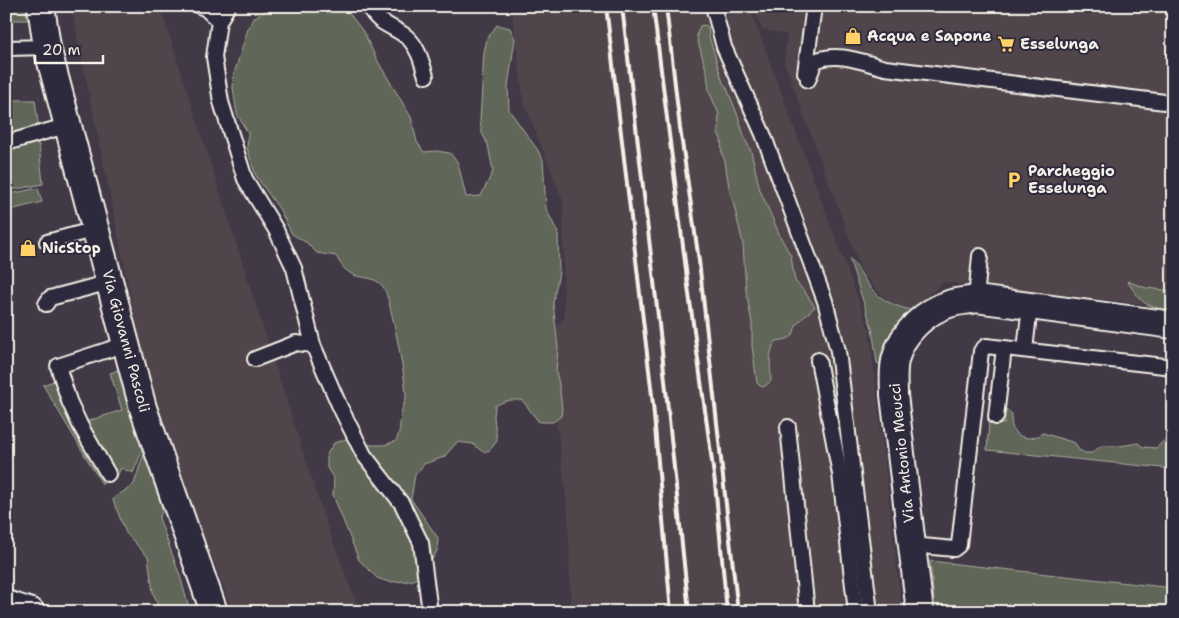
<svg xmlns="http://www.w3.org/2000/svg" width="1179" height="618" font-family="'Shantell Sans',sans-serif">
<rect width="100%" height="100%" fill="#423946"/>
<filter id="ink" filterUnits="userSpaceOnUse"><feTurbulence type="fractalNoise" baseFrequency=".02" numOctaves="2"/><feDisplacementMap in="SourceGraphic" scale="10" xChannelSelector="R" yChannelSelector="G"/><feConvolveMatrix kernelMatrix="1 2 1 2 8 2 1 2 1" color-interpolation-filters="sRGB"/></filter>
<g filter="url(#ink)">
<g fill="#4f444c">
<polygon points="71,6 160,6 325,520 360,612 233,612 153,405"/>
<polygon points="511,6 749,6 869,328 902,612 571,612 568,514 546,337 564,318 563,201 524,103"/>
<polygon points="753,6 1173,6 1173,307 943,282 912,310 890,303 877,290 862,272 784,62 787,35 762,29"/>
</g>
<g fill="#606659" stroke="#aaaca0">
<polygon points="6,6 24,6 28,20 6,20"/>
<path d="M287,6H336L349,13L365,34L369,44L380,65L411,117L417,142L424,152L436,151L450,153L458,163L466,197L481,196L493,171L488,145L482,133L480,121L484,52L487,39L497,25L510,28L515,39L508,86L509,110L537,149L543,160L546,209L558,233L559,272L553,303L558,348L556,372L559,384L562,409L561,416L553,422H541L538,421L523,401C513,398 504,401 495,406L494,417L497,441L490,450L483,452L473,444L457,442L444,457L424,464L415,475L411,499L438,538L437,551L422,576L411,581L389,582L377,578L359,560L333,495L334,479L327,468V454L334,443L346,439L371,445H384L396,441C401,429 399,428 401,416C401,409 405,403 406,397C407,385 390,297 384,288C374,274 360,280 350,273C343,269 340,263 336,256L317,253L307,243L292,234L280,210L256,176L247,148L248,133L237,114L233,88L234,74L248,29L255,17L268,9L284,10Z"/>
<path d="M705,25L708,27L709,36L723,83L726,86L738,116L745,139L751,151L760,190L781,238L791,256L795,281L805,292L815,307C810,311 806,315 801,320C788,332 802,338 776,341C767,354 771,366 771,381L764,387L760,386L757,383L752,346V323L746,291L743,244L732,197L730,194L725,161L722,154L721,139L718,133L719,114L709,91L707,73L697,38V34L700,26Z"/>
<polygon points="6,100 35,100 38,123 36,128 6,135"/>
<polygon points="36,143 39,145 43,184 6,191 6,150"/>
<polygon points="38,188 42,202 6,211 6,195"/>
<path d="M849,258C858,266 862,277 870,287C882,302 897,307 915,311L886,352L881,365L877,363L872,328Z"/>
<path d="M1127,281L1146,288L1173,291V310C1144,307 1143,304 1127,281Z"/>
<polygon points="121,369 145,444 133,473 121,468 116,478 85,422 122,410 110,373"/>
<polygon points="56,380 77,430 107,481 102,484 43,385"/>
<path d="M1006,409L1012,414C1007,434 1026,445 1043,433L1075,443L1079,450L1085,453H1092L1101,446H1120L1138,443L1143,447L1156,448L1165,440L1167,434L1173,432V469L987,450L989,422L1004,424Z"/>
<path d="M148,450L157,481L158,494L162,506V512L159,518L180,576L190,612H157V603L153,592L148,557L126,533L113,500C117,493 128,491 134,484L144,453Z"/>
<polygon points="930,561 1173,588 1173,612 935,612"/>
</g>
<g fill="none" stroke-linecap="round" stroke-linejoin="round">
<g stroke="#f4f1e8" stroke-width="18">
<g id="service">
<polyline points="199,6 205,8 219,21 214,57 221,102 245,179 276,230 294,268 313,345 340,407 364,455 402,504 421,543 430,612"/>
<path d="M369,6C377,26 397,26 410,40C419,50 422,63 426,76"/>
<polyline points="713,6 724,47 763,134 825,301 838,351 870,612"/>
<polyline points="219,21 228,6"/>
<polyline points="6,48 47,47"/>
<polyline points="805,73 814,6"/>
<path d="M808,80L815,61C838,51 862,62 885,68L1173,103"/>
<polyline points="6,143 69,125"/>
<polyline points="47,242 96,229"/>
<polyline points="976,299 980,256"/>
<polyline points="46,304 50,298 110,282"/>
<polyline points="1025,350 1030,306"/>
<polyline points="255,359 296,343 313,345"/>
<polyline points="818,360 840,474 856,612"/>
<polyline points="996,417 1004,348"/>
<polyline points="788,427 807,612"/>
<polyline points="108,474 80,425 69,401 58,366 126,344"/>
<polyline points="912,545 954,549 959,545 981,351 986,346 1173,367"/>
</g>
</g>
<g stroke="#f4f1e8" stroke-width="30">
<g id="minor">
<polyline points="41,6 47,47 143,408 214,612"/>
<polyline points="6,604 31,612"/>
<path d="M920,612L894,395C894,383 892,369 896,357C902,333 926,311 949,304C957,301 967,301 976,299L1173,325"/>
</g>
</g>
<use href="#service" stroke="#2f2a3d" stroke-width="14"/>
<use href="#minor" stroke="#2f2a3d" stroke-width="26"/>
<g stroke="#f4f1e8" stroke-width="4">
<polyline points="606,6 653,404 671,612"/>
<polyline points="622,6 661,342 689,612"/>
<polyline points="653,6 689,294 715,483 727,612"/>
<polyline points="666,6 680,128 699,261 738,612"/>
</g>
</g>
</g>
<defs>
<g id="shop-bare" transform="scale(1.35)"><path d="M-5-2.5h2.3a2.7 3.5 0 0 1 5.4 0H5L5.5 6h-11ZM-1.5-2.5h3a1.5 2.3 0 0 0-3 0Z" fill="#ffd166" stroke="#2f2a3d" stroke-width="2.5" paint-order="stroke"/></g>
<g id="supermarket-bare" transform="scale(1.35)"><path d="M-6-5.5h2.5l.6 2H6L4.5 2H-2.5L-4.4-4H-6ZM-1.5 3.2a1.3 1.3 0 1 0 .1 0ZM3 3.2a1.3 1.3 0 1 0 .1 0Z" fill="#ffd166" stroke="#2f2a3d" stroke-width="2.5" paint-order="stroke"/></g>
<g id="parking-bare" transform="scale(1.35)"><path d="M-3.5-5.5H1a3.5 3.5 0 0 1 0 7H-1V5.5H-3.5ZM-1-3.4V-.6H.8a1.4 1.4 0 0 0 0-2.8Z" fill="#ffd166" stroke="#2f2a3d" stroke-width="2.5" paint-order="stroke"/></g>
</defs>
<g fill-rule="evenodd">
<use href="#shop-bare" x="853" y="36"/>
<use href="#supermarket-bare" x="1006" y="44"/>
<use href="#parking-bare" x="1014" y="180"/>
<use href="#shop-bare" x="28" y="248"/>
</g>
<g text-anchor="middle" stroke-width="4" stroke-linejoin="round" paint-order="stroke">
<g font-size="15" font-weight="bold" fill="#f4f1e8" stroke="#2f2a3d" text-anchor="start">
<text x="867" y="41">Acqua e Sapone</text>
<text x="1020" y="49">Esselunga</text>
<text x="1028" y="176">Parcheggio<tspan x="1028" dy="17">Esselunga</tspan></text>
<text x="42" y="253">NicStop</text>
</g>
<g font-size="15" fill="#f4f1e8" stroke="#2f2a3d">
<text transform="translate(126 341) rotate(75)" y="5">Via Giovanni Pascoli</text>
<text transform="translate(902 453) rotate(-96)" y="5">Via Antonio Meucci</text>
</g>
</g>
<rect width="1179" height="618" fill="none" stroke="#2f2a3d" stroke-width="25"/>
<rect x="12" y="12" width="1154" height="593" fill="none" stroke="#f4f1e8" stroke-width="2" filter="url(#ink)"/>
<path d="M35 55v8h68v-8" fill="none" stroke="#f4f1e8" stroke-width="2.5"/>
<text x="42" y="55" font-size="15" fill="#f4f1e8" stroke="#2f2a3d" stroke-width="4" paint-order="stroke">20 m</text>
</svg>
